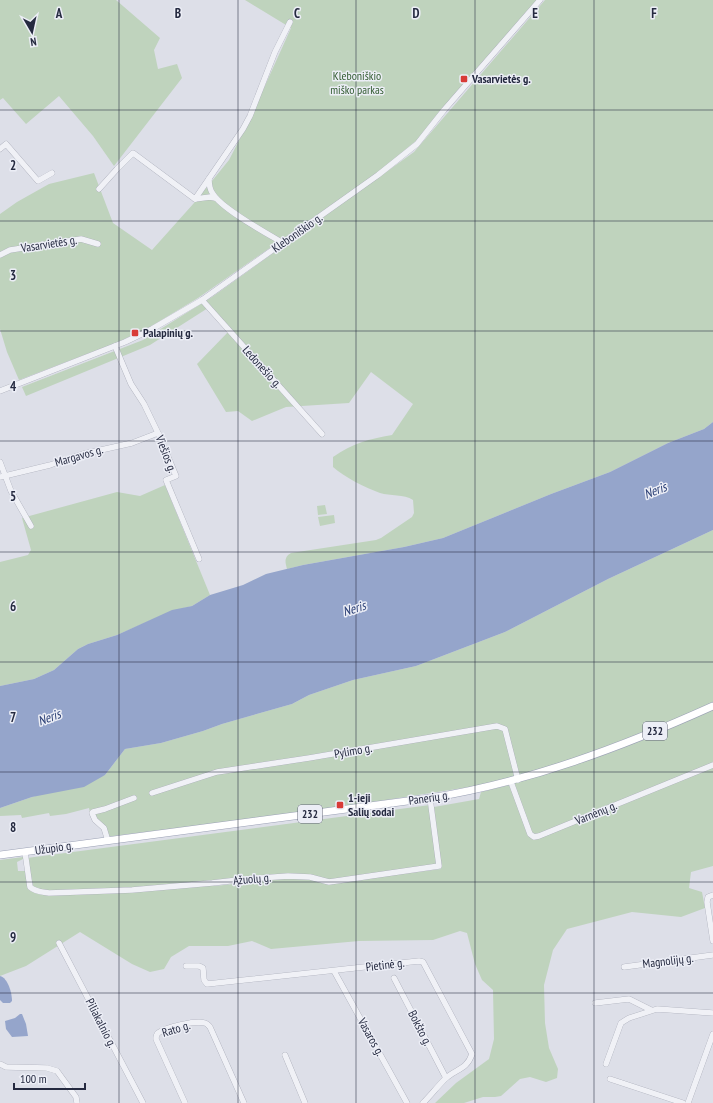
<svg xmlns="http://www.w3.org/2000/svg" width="713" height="1103" font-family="'PT Sans Narrow',sans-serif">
<rect width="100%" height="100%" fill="#dddfe8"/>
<g fill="#bfd3bd">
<polygon points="0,0 116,0 160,38 154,50 158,69 177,64 182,78 114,166 93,136 59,96 26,124 3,98 0,100"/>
<polygon points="245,0 537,0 417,140 376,174 198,298 150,327 118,342 19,380 7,352 0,329 0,214 17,202 49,184 94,173 113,223 152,250 194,203 229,160 249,121 291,28"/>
<path d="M545,0H713V422L704,429L668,443L610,472L551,494L443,538L404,547L303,565L287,569C285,562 284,557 291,553L376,540L381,538L412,517L414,513L413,500C404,494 390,496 380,493C366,488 344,477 333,467V457C353,443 369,439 392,435L413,404L371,372L349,403L286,407L252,421L238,411L226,412L197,364L229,331L208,308L150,345L26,396L22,387L143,340L212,297L414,152Z"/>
<polygon points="165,485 210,595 192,606 172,611 117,635 88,644 78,649 54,670 34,679 0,686 0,562 28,555 31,550 22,518 117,492 140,496"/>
<polygon points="325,505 327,514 318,515 317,506"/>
<polygon points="334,515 335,523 320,526 318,517"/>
<polygon points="713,530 713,702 667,723 557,765 482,785 322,810 105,837 102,828 91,817 89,808 66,814 50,816 49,813 22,818 21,815 0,816 0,808 32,797 105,775 125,749 161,743 203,731 222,724 292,704 309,695 353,680 416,666 505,632 608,579"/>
<polygon points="713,709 713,763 539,835 532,833 515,788 515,783 570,766 615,751"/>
<polygon points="713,767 713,866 691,872 689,888 702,892 705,908 681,917 632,912 567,929 553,950 544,985 545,1023 549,1048 558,1069 557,1078 546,1082 530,1077 520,1079 501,1096 495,1097 483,1097 464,1103 435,1103 456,1083 489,1059 494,1039 493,990 482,980 475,964 467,933 460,931 433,940 359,941 271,949 252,941 228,946 189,946 171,957 164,969 150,972 132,964 80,932 26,966 0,976 0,860 23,857 23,859 17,862 18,871 25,871 28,889 37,892 214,884 215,886 286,878 309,879 329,883 441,869 434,807 479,799 481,792 509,785 530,837"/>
<polygon points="430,805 437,864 330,881 309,876 170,885 53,892 37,890 33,886 27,858"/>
</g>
<g fill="#95a5cb">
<polygon points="713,422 713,530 608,579 505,632 416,666 353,680 309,695 292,704 222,724 203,731 161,743 125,749 105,775 84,787 32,797 0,808 0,686 34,679 54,670 78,649 88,644 117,635 172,610 192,606 210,595 243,585 266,574 303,565 404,547 443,538 551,494 610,472 668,443 704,429"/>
<path d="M0,976C8,978 12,993 12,1001L10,1003H3L0,1000Z"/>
<polygon points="20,1014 22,1014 26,1024 28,1036 12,1037 6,1029 5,1021 15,1018"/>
</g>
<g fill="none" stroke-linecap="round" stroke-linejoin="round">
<g stroke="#a2a5b2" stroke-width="6">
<g id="minor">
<polyline points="0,149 6,144 38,181 52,173"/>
<path d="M209,179C209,184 210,190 213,194C222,209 266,233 283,243"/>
<polyline points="99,189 117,169 133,153 195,199 243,129 250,116 275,52 290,22"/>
<polyline points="195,199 210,197 215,198"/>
<polyline points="0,255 10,250 81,239 98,244"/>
<polyline points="202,300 322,434"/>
<polyline points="115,346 131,384 144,404 158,433 176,476 166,480 199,559"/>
<polyline points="0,391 125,342 152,329 202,300 378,175 417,144 444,110 540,0"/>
<polyline points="0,462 11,491 31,526"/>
<polyline points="0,477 50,465 83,454 132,443 158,433"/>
<polyline points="511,782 530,834 534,837 539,836 713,765"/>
<polyline points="152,793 217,772 309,758 497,726 505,729 518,780"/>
<polyline points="108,841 104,828 95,820 92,813 93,812 105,809 134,798"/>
<path d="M25,852L30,887C35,892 43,892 49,893L132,890L212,883L247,879L288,876L310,877L329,882L439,866L430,798"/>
<polyline points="713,895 708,897 707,902 713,941"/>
<polyline points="59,943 143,1103"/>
<path d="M186,966H199L203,968L204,980L207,984L419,961L423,962L472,1054C467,1070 455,1069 445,1079C437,1087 431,1095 423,1103"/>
<polyline points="624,967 713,955"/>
<polyline points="334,971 407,1103"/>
<polyline points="394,978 446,1078"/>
<polyline points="595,1003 629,999 651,1010"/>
<polyline points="285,1055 305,1103"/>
<polyline points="0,1064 6,1067 47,1068 57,1071 76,1097 77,1103"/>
<polyline points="606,1064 621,1023 629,1018 657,1009 713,1013"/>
<polyline points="610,1079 683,1103"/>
<path d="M185,1103L156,1039C156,1036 156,1035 158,1033C166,1027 196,1020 205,1023C208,1024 208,1025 210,1027L244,1103"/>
<polyline points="688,1103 713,1034"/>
</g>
</g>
<g stroke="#9ba1b5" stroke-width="8">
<path id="major" d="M0,855L430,798C529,782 622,747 713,706"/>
</g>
<use href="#minor" stroke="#f0f1f6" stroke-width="5.5"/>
<use href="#major" stroke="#fff" stroke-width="7"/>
</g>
<path fill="none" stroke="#252a40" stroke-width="1" stroke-opacity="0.55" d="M119,0V1103M238,0V1103M356,0V1103M475,0V1103M594,0V1103M0,110H713M0,221H713M0,331H713M0,441H713M0,552H713M0,662H713M0,772H713M0,882H713M0,993H713"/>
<g fill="#d83b37" stroke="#eceef6" stroke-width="1.5">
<rect x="460" y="75" width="8" height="8" rx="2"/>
<rect x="131" y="329" width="8" height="8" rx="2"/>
<rect x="336" y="801" width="8" height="8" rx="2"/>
</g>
<g text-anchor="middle" stroke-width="3" stroke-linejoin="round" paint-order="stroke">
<g fill="#eceef6" stroke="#616577" stroke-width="1">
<rect x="643" y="722" width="24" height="18" rx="3"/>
<rect x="298" y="805" width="24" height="18" rx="3"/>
</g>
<g font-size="11" font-weight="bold" fill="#252a40">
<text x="655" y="735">232</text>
<text x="310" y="818">232</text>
</g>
<g font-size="12" fill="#325c31" stroke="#eceef6">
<text x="357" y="80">Kleboniškio<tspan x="357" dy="14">miško parkas</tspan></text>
</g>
<g font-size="12" font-weight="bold" fill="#252a40" stroke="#eceef6" text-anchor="start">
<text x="472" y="83">Vasarvietės g.</text>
<text x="143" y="337">Palapinių g.</text>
<text x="348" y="802">1-ieji<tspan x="348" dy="14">Salių sodai</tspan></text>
</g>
<g font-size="12" fill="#252a40" stroke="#eceef6">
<text transform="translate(297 233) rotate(-35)" y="4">Kleboniškio g.</text>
<text transform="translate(49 244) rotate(-9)" y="4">Vasarvietės g.</text>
<text transform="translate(262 367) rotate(48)" y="4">Ledonešio g.</text>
<text transform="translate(166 454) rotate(69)" y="4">Viešios g.</text>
<text transform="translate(79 456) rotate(-16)" y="4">Margavos g.</text>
<text transform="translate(353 751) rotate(-10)" y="4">Pylimo g.</text>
<text transform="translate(429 798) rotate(-8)" y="4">Panerių g.</text>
<text transform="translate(596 813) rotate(-22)" y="4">Varnėnų g.</text>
<text transform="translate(54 848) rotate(-8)" y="4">Užupio g.</text>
<text transform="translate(252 879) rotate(-5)" y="4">Ąžuolų g.</text>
<text transform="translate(668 961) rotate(-7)" y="4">Magnolijų g.</text>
<text transform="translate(385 965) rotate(-7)" y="4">Pietinė g.</text>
<text transform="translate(101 1023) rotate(63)" y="4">Piliakalnio g.</text>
<text transform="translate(420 1028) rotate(63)" y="4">Bokšto g.</text>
<text transform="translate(176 1029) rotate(-17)" y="4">Rato g.</text>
<text transform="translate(371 1037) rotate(61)" y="4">Vasaros g.</text>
</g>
<g font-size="13" font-style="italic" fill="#2c4076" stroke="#eceef6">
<text transform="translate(655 490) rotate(-22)" y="5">Neris</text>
<text transform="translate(354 608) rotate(-18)" y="5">Neris</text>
<text transform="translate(49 717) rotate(-21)" y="5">Neris</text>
</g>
</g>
<g font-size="13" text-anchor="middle" font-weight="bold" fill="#252a40" stroke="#eceef6" stroke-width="3" stroke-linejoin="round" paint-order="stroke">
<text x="59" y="18">A</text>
<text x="178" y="18">B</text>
<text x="297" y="18">C</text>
<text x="416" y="18">D</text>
<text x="535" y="18">E</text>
<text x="654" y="18">F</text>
<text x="13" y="170">2</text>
<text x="13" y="280">3</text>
<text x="13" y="391">4</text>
<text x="13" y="501">5</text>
<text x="13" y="611">6</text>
<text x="13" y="722">7</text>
<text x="13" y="832">8</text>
<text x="13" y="942">9</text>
</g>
<g transform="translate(32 32) rotate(171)" stroke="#eceef6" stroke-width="3" paint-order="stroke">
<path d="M0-3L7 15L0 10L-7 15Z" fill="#252a40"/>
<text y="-6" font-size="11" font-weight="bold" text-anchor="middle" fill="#252a40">N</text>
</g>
<path d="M14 1083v6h71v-6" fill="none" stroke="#252a40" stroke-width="2"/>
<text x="20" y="1083" font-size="12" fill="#252a40" stroke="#eceef6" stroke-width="3" paint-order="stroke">100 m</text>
</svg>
